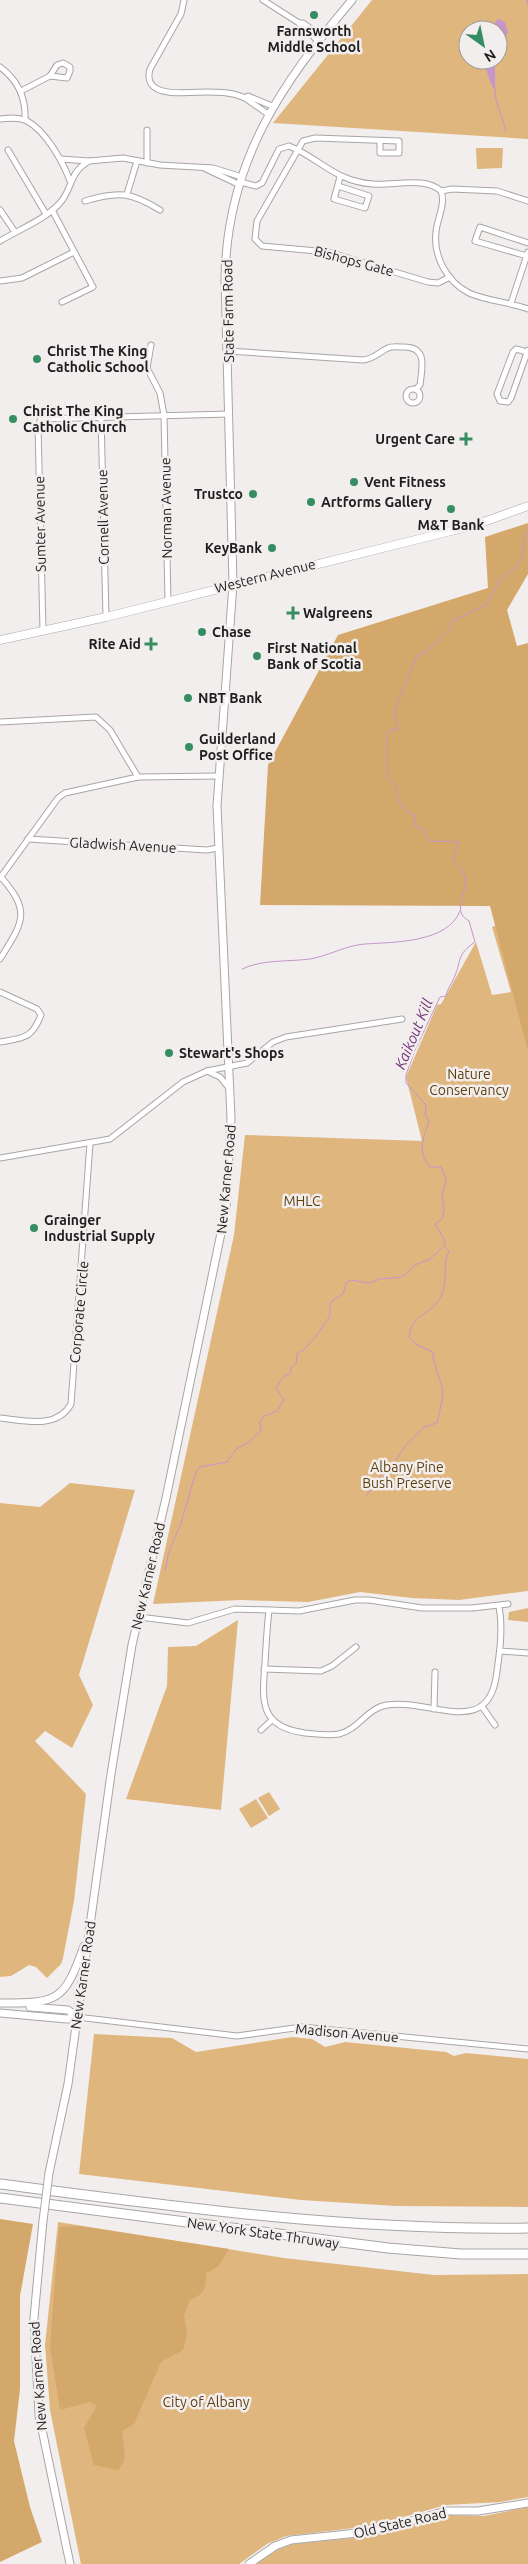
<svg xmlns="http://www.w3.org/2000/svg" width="528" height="2564" font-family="Ubuntu,sans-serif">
<rect width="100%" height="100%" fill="#f3eeee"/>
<g fill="#dfb67e" fill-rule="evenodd">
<path d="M372,0H528V139L273,123ZM468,30H498V60H468Z"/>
<polygon points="476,148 503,148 502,168 477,169"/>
<polygon points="528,901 528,1591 459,1600 412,1598 360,1592 308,1602 241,1600 153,1604 234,1235 245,1135 422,1141 406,1077 437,1005 441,1004 476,942 492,995 511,992 492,927 500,924"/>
<polygon points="70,1483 135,1490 79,1675 93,1705 72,1748 45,1731 35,1741 86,1794 74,1901 63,1958 61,1964 47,1978 36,1967 29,1965 11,1976 0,1977 0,1503 40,1507"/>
<polygon points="528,1608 528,1622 508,1620 509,1612"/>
<polygon points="238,1620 221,1810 126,1799 167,1686 168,1647 196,1646"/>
<polygon points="269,1792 280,1809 269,1816 258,1798"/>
<polygon points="256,1799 268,1818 251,1828 239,1809"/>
<polygon points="94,2034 172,2038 196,2052 292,2037 312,2039 325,2047 345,2042 446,2052 454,2056 466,2053 528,2059 528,2207 396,2206 301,2200 79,2174"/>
<polygon points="58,2222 284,2258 434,2275 528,2274 528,2497 500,2502 446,2505 371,2526 286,2536 267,2544 239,2564 81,2564 50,2410 45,2345"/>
<polygon points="528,2507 528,2564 256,2564 277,2550 293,2544 363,2537 447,2515 484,2516"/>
</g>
<g fill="#d3a86a">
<polygon points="528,523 528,574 507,610 517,646 528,643 528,1051 490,906 260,905 268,765 338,635 488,588 485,537"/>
<polygon points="0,2219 33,2224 20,2296 20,2389 14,2441 30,2507 42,2542 0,2562"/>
<path d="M79,2226L229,2249L218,2267L206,2273C206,2288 205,2294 190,2300L184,2316L187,2335L183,2350L161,2362L134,2424L122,2431L125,2459L118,2470L94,2465L84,2428L97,2406L90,2402L60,2410L50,2346L59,2227Z"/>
</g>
<g fill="#c695cb">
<polygon points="498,19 505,22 508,33 498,47 498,30 490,30"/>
<path d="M481,60H495V90C488,82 488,68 481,60Z"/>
</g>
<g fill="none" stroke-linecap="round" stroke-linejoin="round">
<g stroke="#c695cb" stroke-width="1">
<polyline points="527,0 528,5"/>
<path d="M495,88C495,106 503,116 506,132"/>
<path d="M242,969C263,959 288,962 310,959C328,956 347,945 365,944C394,942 448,943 460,911"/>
<path d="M367,1495L374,1483L396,1460L407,1444L424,1427L437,1423C439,1412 444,1398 442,1387C439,1376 433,1364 433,1352L417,1345L409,1337C413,1311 433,1315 441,1296C448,1282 442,1265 449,1251L444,1246L445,1241L435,1224L442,1219L444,1209L442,1195L446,1179L441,1167H430C417,1152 423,1139 429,1121L425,1114L426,1105L406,1083V1075L415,1050L440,997L446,996C447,989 451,985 454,978C462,960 456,955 475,942L469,921C449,910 471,891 464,874C462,868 455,864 453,858L459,842L431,841L426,836L425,831L415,825V815L408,812L397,799V787L388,778L387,735L389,731L398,729L395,714L396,707L417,656L427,651L449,630L453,621L487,604L499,581L517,566L522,556L525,536L528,531"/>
<polyline points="165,1571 169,1551 181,1523 196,1472 200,1467 227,1462 236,1449 251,1441 261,1430 260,1422 264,1416 277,1411 284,1399 276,1389 282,1378 291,1373 291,1367 296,1364 297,1353 304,1350 316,1336 330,1316 330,1304 333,1300 343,1294 346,1283 351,1280 369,1283 380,1279 402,1277 415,1265 430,1259 443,1247"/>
</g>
<g stroke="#a9a5a5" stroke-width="7">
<g id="street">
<path d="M184,0L181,14L150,69C141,100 190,92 206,92C219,92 232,92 245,98L248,96L272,106"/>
<polyline points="263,0 299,23 319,42"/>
<polyline points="299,23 303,23 323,37"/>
<polygon points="63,63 70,67 70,71 67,78 50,76 57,65"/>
<path d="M0,67C18,80 26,98 25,120"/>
<polyline points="21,91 50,76"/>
<polyline points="245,98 268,114"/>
<path d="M0,119C9,118 19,117 27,121C46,131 63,162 70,181"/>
<polyline points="380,141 380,153 399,153 399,141 315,138 303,141 257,221 255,239 262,246 328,252 428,282 438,283 450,277"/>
<polyline points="8,150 46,214"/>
<polyline points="61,159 89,161 123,158 160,165 213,168 242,177"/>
<polyline points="147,163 147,130"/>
<polyline points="204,168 240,185"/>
<path d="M241,182L256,186L262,183L279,149L289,146C321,159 334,181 373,184C393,186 426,176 441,191"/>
<polyline points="338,186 369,196 365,208 334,199 340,177"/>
<path d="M441,191C446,204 437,219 436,232C433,256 447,282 469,293C487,301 509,302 528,309"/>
<polyline points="441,191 452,189 497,191 528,201"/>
<polyline points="127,194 137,161"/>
<path d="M85,201C118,191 131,192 160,210"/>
<polyline points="0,210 15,232"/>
<polyline points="52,210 93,287 62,302"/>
<path d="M0,241C18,230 44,220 59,204C73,190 68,173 89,161"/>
<polyline points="527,256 475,241 480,227 528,243"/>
<polyline points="0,281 22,278 74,252"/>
<polyline points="511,303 528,252"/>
<polyline points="151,345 147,368 160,393 164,415 168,601"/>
<path d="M228,351L363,360C374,359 379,352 388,348C392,346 399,347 404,347C428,347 422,368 420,385L416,389"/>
<polyline points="527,352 516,349 513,352 497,394 500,401 508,402 511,398 528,350"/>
<circle cx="413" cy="396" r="7"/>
<polyline points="101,416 106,617"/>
<polyline points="43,630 38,426 41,419 229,414"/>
<polyline points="0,722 96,717 110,730 138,777"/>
<polyline points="28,839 207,850 218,848"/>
<polyline points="0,878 58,798 65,793 138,777 219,776"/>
<path d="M0,959C23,922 32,912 0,876"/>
<path d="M0,992L37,1009L41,1015C32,1039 23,1038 0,1042"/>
<polyline points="207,1071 220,1077 229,1088"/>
<polyline points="0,1158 110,1139 183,1082 207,1071 247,1063 273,1042 286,1037 402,1019"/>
<path d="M0,1418C23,1420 57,1430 71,1404L90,1143"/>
<path d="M269,1610C267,1628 266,1645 265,1663C262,1701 259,1727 305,1733C316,1734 328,1736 339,1734C358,1730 367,1708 387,1705C431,1698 490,1741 497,1671C500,1650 503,1628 499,1607"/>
<polyline points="139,1617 188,1623 235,1609 299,1611 355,1600 369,1600 422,1608 472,1608 508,1604"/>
<polyline points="500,1651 528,1653"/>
<polyline points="264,1669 321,1671 332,1666 356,1647"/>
<polyline points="483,1708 495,1725"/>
<polyline points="434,1709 435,1672"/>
<polyline points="261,1730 272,1720"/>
<polyline points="77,2017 237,2036 302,2027 528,2049"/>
</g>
</g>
<g stroke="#a9a5a5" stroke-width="9">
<g id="secondary">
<path d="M0,2003C58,2003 64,2002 84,1946"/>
<polyline points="30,2007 68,2010 77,2017"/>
<polyline points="0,2013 67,2019 77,2017"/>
<path d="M49,2173L68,2084L111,1774L132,1645L166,1498L226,1209L231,1118L217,806L233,584L225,278C227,162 281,84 352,0"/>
<polyline points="43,2221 34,2318 39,2415 70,2564"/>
<polyline points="249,2564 275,2546 291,2540 376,2531 446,2511 478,2511 528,2503"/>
</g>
</g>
<g stroke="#a9a5a5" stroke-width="9">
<polyline id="primary" points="0,640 106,617 431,536 475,525 528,506"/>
</g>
<g stroke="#a9a5a5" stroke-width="11">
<g id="highway">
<path d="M0,2184C176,2207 350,2231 528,2228"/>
<polyline points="0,2198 388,2248 461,2254 528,2254"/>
</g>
</g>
<use href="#street" stroke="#fff" stroke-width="5"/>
<use href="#secondary" stroke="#fff" stroke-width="7"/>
<use href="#primary" stroke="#fff" stroke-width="8"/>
<use href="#highway" stroke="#fff" stroke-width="9"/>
<g stroke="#a9a5a5" stroke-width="9" stroke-linecap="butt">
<polyline id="secondary-bridge" points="43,2221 49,2173"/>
</g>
<use href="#secondary-bridge" stroke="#fff" stroke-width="7"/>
</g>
<g fill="#358d62" stroke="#f3eeee" stroke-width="2">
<circle cx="314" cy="15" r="5"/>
<circle cx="37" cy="359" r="5"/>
<circle cx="13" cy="419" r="5"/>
<path d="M463.5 431.5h5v5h5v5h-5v5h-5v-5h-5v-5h5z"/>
<circle cx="354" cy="482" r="5"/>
<circle cx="253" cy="494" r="5"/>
<circle cx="311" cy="502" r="5"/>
<circle cx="451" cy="509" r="5"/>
<circle cx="272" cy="548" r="5"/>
<path d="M290.5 605.5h5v5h5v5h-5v5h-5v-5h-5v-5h5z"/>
<circle cx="202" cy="632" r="5"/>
<path d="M148.5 636.5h5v5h5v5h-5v5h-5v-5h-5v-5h5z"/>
<circle cx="257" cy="656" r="5"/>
<circle cx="188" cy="698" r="5"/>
<circle cx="189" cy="747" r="5"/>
<circle cx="169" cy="1053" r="5"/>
<circle cx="34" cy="1228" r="5"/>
</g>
<g text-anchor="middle" stroke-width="5" stroke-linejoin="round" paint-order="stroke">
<g font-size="14" font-weight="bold" fill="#1f1e1e" stroke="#f3eeee" text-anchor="start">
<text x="314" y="36" text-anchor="middle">Farnsworth<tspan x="314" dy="16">Middle School</tspan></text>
<text x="47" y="356">Christ The King<tspan x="47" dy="16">Catholic School</tspan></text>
<text x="23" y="416">Christ The King<tspan x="23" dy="16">Catholic Church</tspan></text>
<text x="455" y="444" text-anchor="end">Urgent Care</text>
<text x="364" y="487">Vent Fitness</text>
<text x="243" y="499" text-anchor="end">Trustco</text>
<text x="321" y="507">Artforms Gallery</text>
<text x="451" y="530" text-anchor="middle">M&amp;T Bank</text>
<text x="262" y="553" text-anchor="end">KeyBank</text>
<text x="303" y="618">Walgreens</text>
<text x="212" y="637">Chase</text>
<text x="141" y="649" text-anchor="end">Rite Aid</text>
<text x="267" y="653">First National<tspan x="267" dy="16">Bank of Scotia</tspan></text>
<text x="198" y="703">NBT Bank</text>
<text x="199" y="744">Guilderland<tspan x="199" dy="16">Post Office</tspan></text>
<text x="179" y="1058">Stewart's Shops</text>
<text x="44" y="1225">Grainger<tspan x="44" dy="16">Industrial Supply</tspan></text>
</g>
<g font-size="14" fill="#1f1e1e" stroke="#f3eeee">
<text transform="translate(354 261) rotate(15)" y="5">Bishops Gate</text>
<text transform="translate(228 311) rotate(-91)" y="5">State Farm Road</text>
<text transform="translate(166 508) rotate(-91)" y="5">Norman Avenue</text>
<text transform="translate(103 517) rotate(-91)" y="5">Cornell Avenue</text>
<text transform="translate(40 524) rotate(-91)" y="5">Sumter Avenue</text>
<text transform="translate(265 576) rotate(-14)" y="5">Western Avenue</text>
<text transform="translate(123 845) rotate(3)" y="5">Gladwish Avenue</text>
<text transform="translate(226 1179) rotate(-85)" y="5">New Karner Road</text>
<text transform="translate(79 1312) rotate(-85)" y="5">Corporate Circle</text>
<text transform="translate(148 1576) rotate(-77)" y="5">New Karner Road</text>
<text transform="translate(83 1975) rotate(-82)" y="5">New Karner Road</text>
<text transform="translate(347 2033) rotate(5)" y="5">Madison Avenue</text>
<text transform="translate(263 2233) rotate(8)" y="5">New York State Thruway</text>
<text transform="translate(38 2376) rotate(-94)" y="5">New Karner Road</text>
<text transform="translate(400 2523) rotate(-13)" y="5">Old State Road</text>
</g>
<g font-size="14" fill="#5d3f0e" stroke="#f3eeee">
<text x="469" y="1079">Nature<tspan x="469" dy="16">Conservancy</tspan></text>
<text x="302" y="1206">MHLC</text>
<text x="407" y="1472">Albany Pine<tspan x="407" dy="16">Bush Preserve</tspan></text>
<text x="206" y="2407">City of Albany</text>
</g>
<g font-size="15" font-style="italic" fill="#713678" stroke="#f3eeee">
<text transform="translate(414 1034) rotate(-67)" y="5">Kaikout Kill</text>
</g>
</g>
<g transform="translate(483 45) rotate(147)"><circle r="24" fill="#f3eeee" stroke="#9e9b9b"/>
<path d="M0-4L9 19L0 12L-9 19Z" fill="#358d62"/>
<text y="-8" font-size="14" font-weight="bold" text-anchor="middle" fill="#1f1e1e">N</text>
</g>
</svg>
